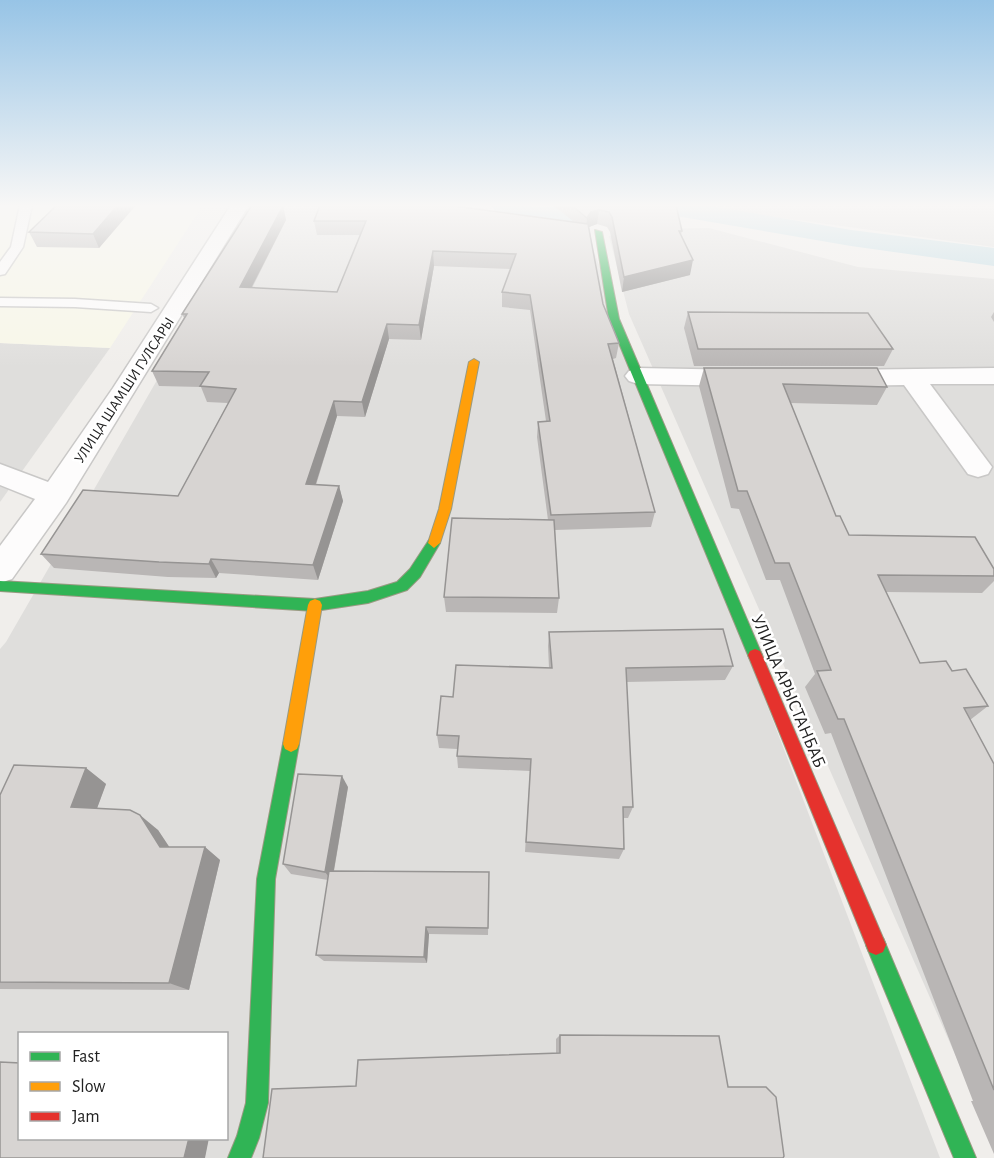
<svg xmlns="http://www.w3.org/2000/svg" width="994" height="1158" font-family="'Alegreya Sans',sans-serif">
<rect width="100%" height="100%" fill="#f0eeeb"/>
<g fill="#dfdedc" fill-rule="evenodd">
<path d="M258,205H431L588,236L940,1158H0V649L6,642ZM20,1034H226V1138H20Z"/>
<polygon points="667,205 994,205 994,247 798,220"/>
<polygon points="709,228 858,267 994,279 994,1143 629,314 609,236 642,229"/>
<polygon points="0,343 110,348 0,502"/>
</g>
<polygon fill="#f8f7e8" points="0,205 203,205 110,348 0,343"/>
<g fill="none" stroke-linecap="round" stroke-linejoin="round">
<polygon fill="#bfdbe3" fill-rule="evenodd" points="491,205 539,207 705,205 851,230 994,248 994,266 851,246 670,215 591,223 538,223 495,211"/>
<g stroke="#c9c8c7" stroke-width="3">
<g id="lane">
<polygon points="20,205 32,205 23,247 5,274 0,275 0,262 11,247"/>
<polygon points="0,298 75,299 151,304 158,308 151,312 75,307 0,306"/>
</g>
</g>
<g stroke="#c9c8c7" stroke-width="3">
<g id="street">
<polygon points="231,205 249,205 66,503 12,579 0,583 0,546 35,499 0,485 0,464 48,482 113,388"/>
<polygon points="638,368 745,370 754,373 758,378 754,383 745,386 638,384 629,381 625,376 629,371"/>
<polygon points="994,368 994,384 930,384 992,467 988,474 978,477 968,474 904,385 838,386 829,383 825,378 829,373 838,370"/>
</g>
</g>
<g stroke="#999a82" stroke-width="2">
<g id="fast">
<polygon points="595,230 602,232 619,319 762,655 760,659 755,661 750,659 748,655 609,319"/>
<polygon points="434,538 440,543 420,577 407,590 368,603 315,611 0,591 0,581 315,599 368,591 397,582 410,569 429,540"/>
<polygon points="291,736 297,739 299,744 275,879 268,1103 259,1138 251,1158 228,1158 237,1136 246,1103 257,879 283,744 285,739"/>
<polygon points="876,935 883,938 976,1158 954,1158 866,945 869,938"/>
</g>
</g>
<g stroke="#999a82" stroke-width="2">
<g id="slow">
<polygon points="474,359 479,362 451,509 440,543 434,548 428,543 439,509 469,362"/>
<polygon points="315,599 320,601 322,605 299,744 297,749 291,752 285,749 283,744 308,605 310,601"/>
</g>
</g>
<g stroke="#999a82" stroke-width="2">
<polygon id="jam" points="755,649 760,651 762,655 886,945 883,952 876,955 869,952 748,655 750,651"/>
</g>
<use href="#lane" fill="#fdfcfc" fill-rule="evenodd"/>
<use href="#street" fill="#fdfcfc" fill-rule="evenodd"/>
<use href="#fast" fill="#30b455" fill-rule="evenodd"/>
<use href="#slow" fill="#ff9f0a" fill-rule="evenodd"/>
<use href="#jam" fill="#e5322d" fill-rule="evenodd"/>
</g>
<g fill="#b9b6b5">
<polygon points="136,205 99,248 37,247 29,232"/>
<polygon points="553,205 676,205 682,231 681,235 690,275 622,292 610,232 607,227 597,224 589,227 603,304 619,343 616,358 613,359 655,512 651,527 555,530 559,598 557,613 446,612 444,597 548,520 537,437 538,422 546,421 530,310 502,307 502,292 511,269 434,266 421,340 389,339 365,417 337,416 316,485 339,486 343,501 318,580 219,573 216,578 168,577 54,568 41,554 178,496 228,403 207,402 201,387 159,386 152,371 184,318 182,314 283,206 286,220 252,288 337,292 360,235 317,235 314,221 574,222"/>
<polygon points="688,312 893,349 884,366 694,366 684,328"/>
<polygon points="994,312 994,322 991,317"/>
<polygon points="704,368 887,387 877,405 790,403 836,516 849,535 994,569 994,581 982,593 886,592 920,663 952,671 988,706 970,720 994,764 994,1154 971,1101 973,1101 831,733 825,734 805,687 815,674 780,580 766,580 739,509 731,508 699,386"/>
<polygon points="549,632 733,666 725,680 626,682 633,807 628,818 623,818 624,849 619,859 525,852 530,771 458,768 457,756 457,749 439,748 437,735 453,697 549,668 548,646"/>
<polygon points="86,768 106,784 97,808 158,830 169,847 205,847 220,860 189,990 0,989 0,795"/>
<polygon points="348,787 334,871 489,872 488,935 429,934 427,963 324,961 316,955 328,880 291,874 283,864"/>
<polygon points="560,1035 728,1087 356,1086 556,1053 556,1039"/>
</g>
<g fill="#969493">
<polygon points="118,205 136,205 99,248 93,234"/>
<polygon points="283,206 286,220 244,302 240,287"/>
<polygon points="599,210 597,224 589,227 586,232 587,218 591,212"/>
<polygon points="433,251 434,266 421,340 419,325"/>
<polygon points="693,260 690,275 622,292 624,277"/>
<polygon points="387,324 389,339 365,417 362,402"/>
<polygon points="334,401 337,416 311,499 306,484"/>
<polygon points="339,486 343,501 318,580 313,565"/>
<polygon points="211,559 219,573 216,578 209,564"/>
<polygon points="86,768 106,784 92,822 71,807"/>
<polygon points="342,776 348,787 332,881 325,872"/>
<polygon points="140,815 158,830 178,860 160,847"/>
<polygon points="205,847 220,860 189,990 169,983"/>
<polygon points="426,927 429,934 427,963 424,957"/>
<polygon points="189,1138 209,1138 205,1158 184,1158"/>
</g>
<g fill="#d7d4d2" stroke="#969493" stroke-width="1.5">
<polygon points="57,205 118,205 93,234 29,232"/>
<polygon points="252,205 281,205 283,206 240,287 337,292 366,221 314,221 320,205 447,205 588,224 603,304 619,343 608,344 655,512 551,515 538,422 550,421 530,295 502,292 516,254 433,251 419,325 387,324 362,402 334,401 306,484 339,486 313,565 211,559 209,564 159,562 41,554 83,490 178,496 236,389 200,386 209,372 152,371 187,314 182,314"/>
<polygon points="571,205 676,205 682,231 679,231 693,260 624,277 612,217 609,212 599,210 591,212 587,218"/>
<polygon points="688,312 868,313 893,349 698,349"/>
<polygon points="704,368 877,368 887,387 783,384 836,516 840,516 849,535 975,537 994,569 994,576 878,575 920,663 946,661 952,671 966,669 988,706 964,708 994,764 994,1090 844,719 838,719 817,671 831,670 789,563 775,563 747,491 738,491"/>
<polygon points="452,518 554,520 559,598 444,597"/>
<polygon points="723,629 733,666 626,668 633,807 623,807 624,849 526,842 531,759 457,756 459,736 437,735 441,696 453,697 456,665 552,668 549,632"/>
<polygon points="14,765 86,768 71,807 130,810 140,815 160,847 205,847 169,983 0,982 0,795"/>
<polygon points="298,774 342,776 325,872 283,864"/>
<polygon points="329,871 489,872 488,928 426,927 424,957 316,955"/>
<polygon points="560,1035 719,1036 728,1087 766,1087 776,1097 784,1156 783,1158 263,1158 272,1089 356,1086 358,1060 560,1053"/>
<polygon points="0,1062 20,1063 20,1138 189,1138 184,1158 0,1158"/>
</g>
<linearGradient id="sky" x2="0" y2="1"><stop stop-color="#97c4e6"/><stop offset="0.56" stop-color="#f8f7f6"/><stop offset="1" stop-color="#f8f7f6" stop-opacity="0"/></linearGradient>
<rect width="994" height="367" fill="url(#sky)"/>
<g text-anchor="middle" stroke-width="5" stroke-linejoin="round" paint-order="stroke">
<g font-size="15" fill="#222" stroke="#fff">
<text transform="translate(124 390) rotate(-57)" y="5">УЛИЦА ШАМШИ ГУЛСАРЫ</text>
</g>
<g font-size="18" fill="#222" stroke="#fff">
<text transform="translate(789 691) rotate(67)" y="6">УЛИЦА АРЫСТАНБАБ</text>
</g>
</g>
<rect x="18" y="1032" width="210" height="108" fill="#ffffff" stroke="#a7a7a7" stroke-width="1.5"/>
<rect x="30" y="1052" width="30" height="9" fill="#30b455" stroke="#a7a7a7" stroke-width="1.5"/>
<text x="72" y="1062" font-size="18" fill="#222222">Fast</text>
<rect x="30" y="1082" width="30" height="9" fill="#ff9f0a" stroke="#a7a7a7" stroke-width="1.5"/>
<text x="72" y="1092" font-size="18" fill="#222222">Slow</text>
<rect x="30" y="1112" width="30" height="9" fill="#e5322d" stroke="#a7a7a7" stroke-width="1.5"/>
<text x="72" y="1122" font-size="18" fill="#222222">Jam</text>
</svg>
